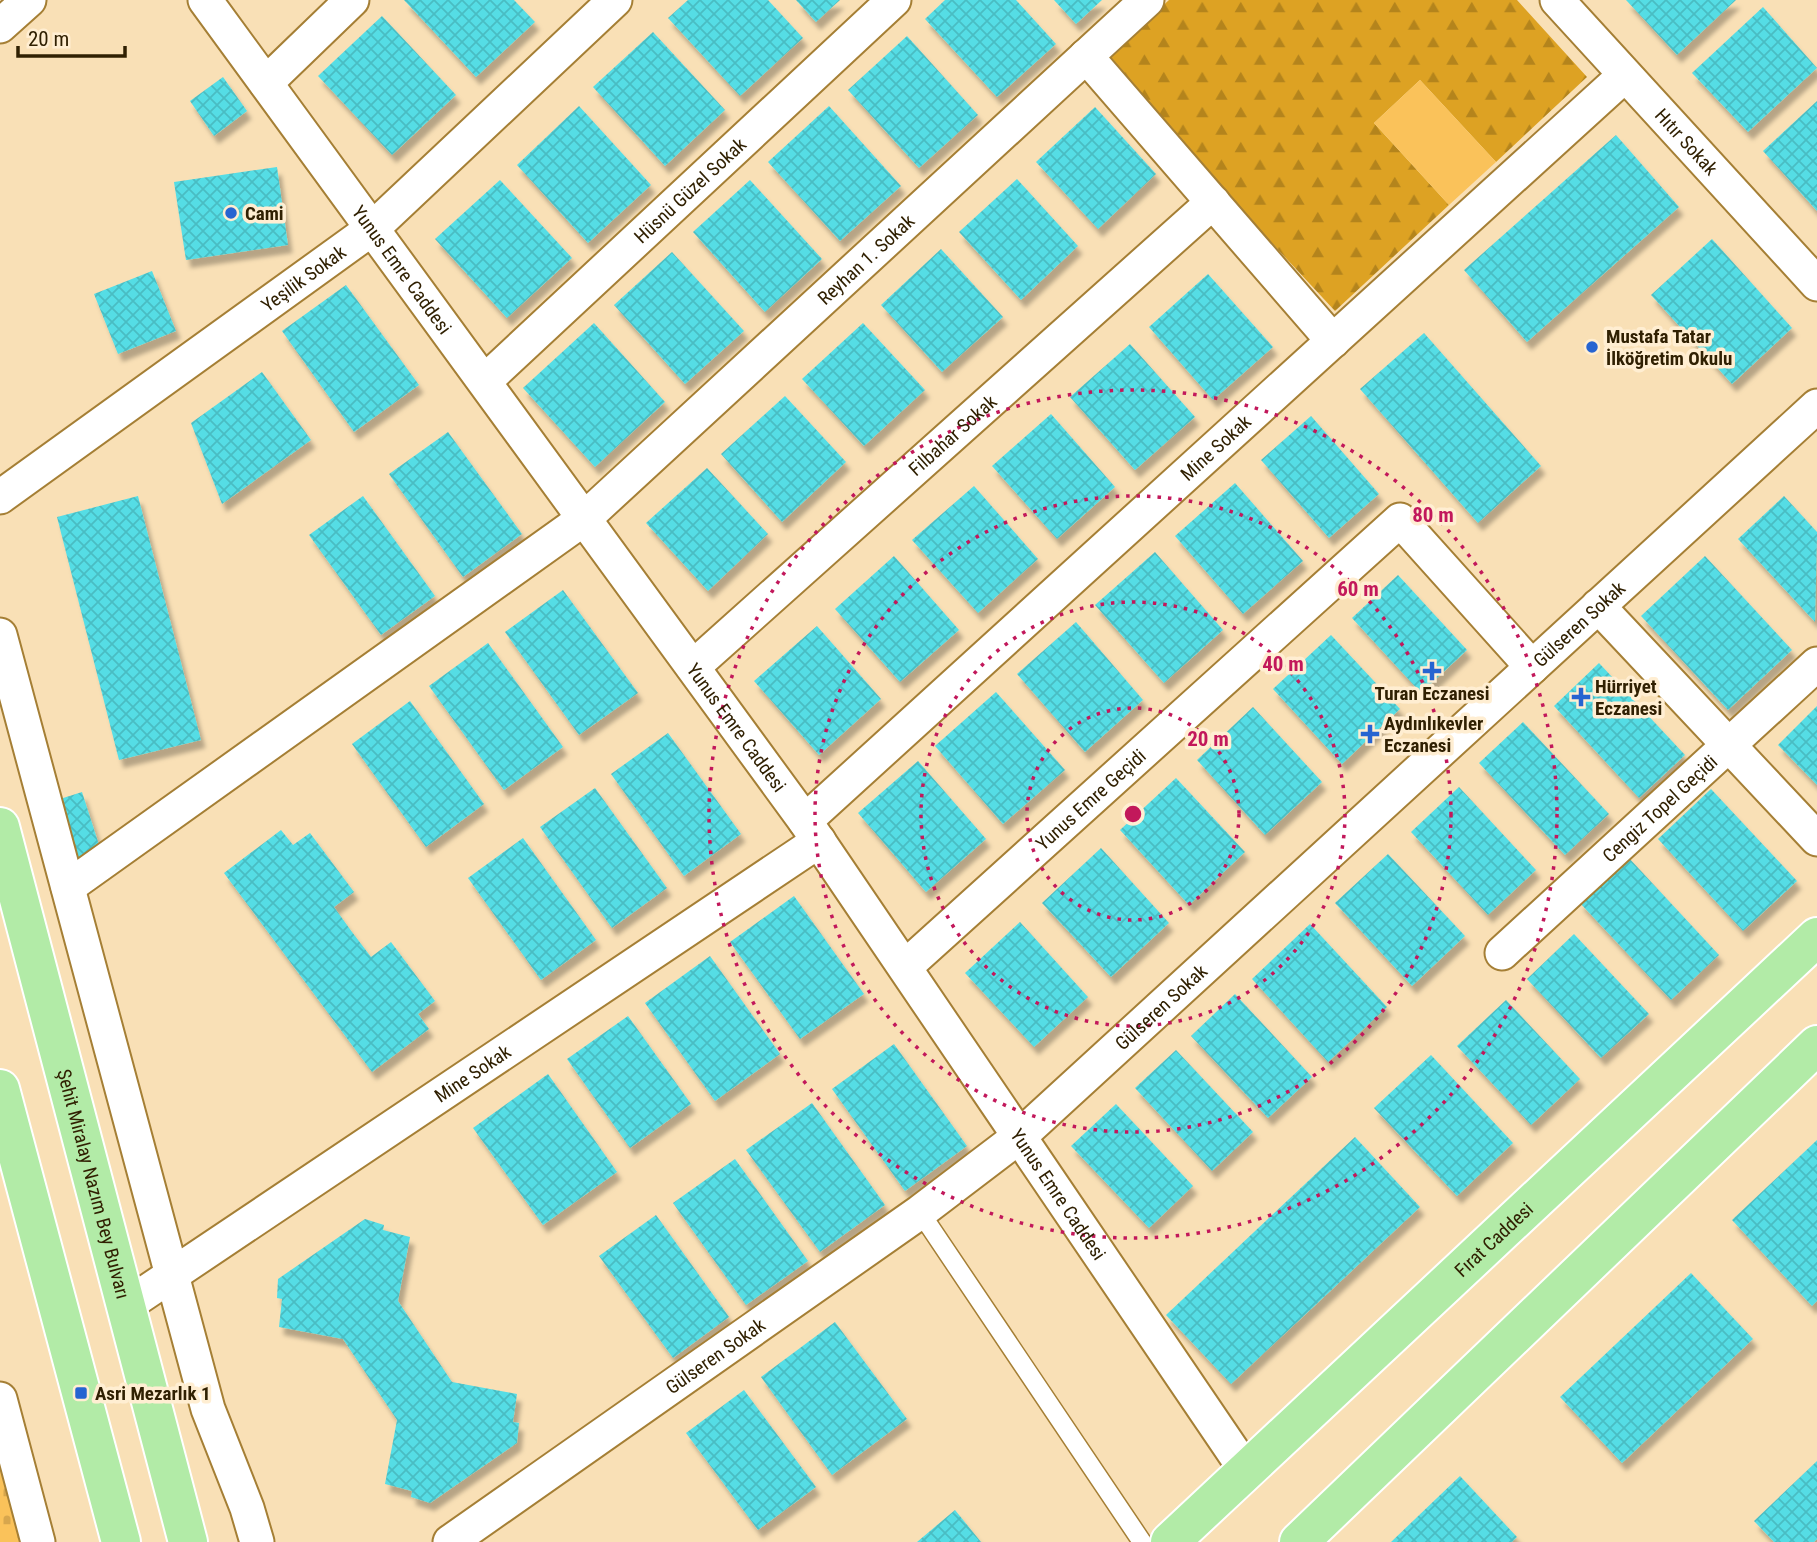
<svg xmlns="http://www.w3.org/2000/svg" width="1817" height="1542" font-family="'Roboto Condensed',sans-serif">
<defs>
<pattern id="forest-firs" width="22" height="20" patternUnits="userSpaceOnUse" patternTransform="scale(1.75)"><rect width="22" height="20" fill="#dda223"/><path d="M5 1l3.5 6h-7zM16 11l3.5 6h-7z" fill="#b4841c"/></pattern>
<pattern id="cemetery-stones" width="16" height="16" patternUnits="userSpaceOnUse" patternTransform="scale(1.75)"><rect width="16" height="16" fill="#fac25a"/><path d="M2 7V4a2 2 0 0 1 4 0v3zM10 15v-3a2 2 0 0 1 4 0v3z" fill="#d7a64d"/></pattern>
<pattern id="building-cross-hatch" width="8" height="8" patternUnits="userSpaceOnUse" patternTransform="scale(1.75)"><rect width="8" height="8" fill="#54dde5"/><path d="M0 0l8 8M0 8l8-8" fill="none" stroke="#4abdc3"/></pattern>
<filter id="shadow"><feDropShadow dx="4.5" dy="8" stdDeviation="2" flood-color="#0004"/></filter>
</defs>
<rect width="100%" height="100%" fill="#f9e0b6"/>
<polygon fill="url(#forest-firs)" points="1169,0 1517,0 1587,77 1496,162 1420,80 1374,123 1449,205 1335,311 1103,61"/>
<polygon fill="url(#cemetery-stones)" points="0,1411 33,1542 0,1542"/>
<polygon fill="#fac25a" points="1420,80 1496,162 1449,205 1374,123"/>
<g fill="url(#building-cross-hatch)" filter="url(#shadow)">
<polygon points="404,0 514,0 535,22 476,77"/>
<polygon points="688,0 768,0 803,38 740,96 668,18"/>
<polygon points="796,0 840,0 816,22"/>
<polygon points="945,0 1016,0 1056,44 997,97 925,19"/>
<polygon points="1054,0 1102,0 1076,24"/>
<polygon points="1626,0 1736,0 1677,55"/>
<polygon points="1763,7 1817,68 1748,132 1692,73"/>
<polygon points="382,16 456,95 392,155 318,76"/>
<polygon points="653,32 725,110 665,166 593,87"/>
<polygon points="907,36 978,115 919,168 848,90"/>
<polygon points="223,77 247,111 214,136 190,101"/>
<polygon points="1817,101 1817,211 1763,151"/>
<polygon points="579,106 651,185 588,243 517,165"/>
<polygon points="829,106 901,186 840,241 768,162"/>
<polygon points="1095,107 1156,174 1098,229 1036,162"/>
<polygon points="1616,135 1679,207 1527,342 1464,270"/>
<polygon points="277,167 288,245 186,260 174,182"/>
<polygon points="1017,179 1078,246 1021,300 959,232"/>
<polygon points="500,180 572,258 507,318 435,239"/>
<polygon points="750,180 822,259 765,312 693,232"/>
<polygon points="1712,239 1792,328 1732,384 1651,295"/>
<polygon points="941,249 1003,317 942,372 881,305"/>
<polygon points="672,252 744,331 685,384 614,305"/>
<polygon points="152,271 176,331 118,354 94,294"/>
<polygon points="1208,274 1273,347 1213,400 1149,327"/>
<polygon points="346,285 419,385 354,432 282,331"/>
<polygon points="594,323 665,402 595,467 523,388"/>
<polygon points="863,323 925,390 864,446 802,379"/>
<polygon points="1424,333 1541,466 1478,523 1360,389"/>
<polygon points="1130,344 1195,417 1135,470 1070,397"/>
<polygon points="262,372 311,440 222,504 191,423"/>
<polygon points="785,396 846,462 782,522 721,454"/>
<polygon points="1051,414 1115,487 1057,539 992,466"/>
<polygon points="1311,416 1379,494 1329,538 1261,460"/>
<polygon points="448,432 522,534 463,577 389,474"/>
<polygon points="707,468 768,534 708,591 646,523"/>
<polygon points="1235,483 1303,561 1243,614 1175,536"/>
<polygon points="974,486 1038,559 978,613 912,540"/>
<polygon points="138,496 201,740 119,760 57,517"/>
<polygon points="363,496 435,596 381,635 309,535"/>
<polygon points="1784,496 1817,532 1815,622 1738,539"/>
<polygon points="1155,552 1223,630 1164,683 1095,605"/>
<polygon points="894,556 959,630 900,682 835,609"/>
<polygon points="1705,556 1792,650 1728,710 1641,616"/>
<polygon points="1398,575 1467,650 1421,693 1352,618"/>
<polygon points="563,590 638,693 579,735 505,632"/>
<polygon points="1076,622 1143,700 1085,752 1017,674"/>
<polygon points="817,626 881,699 819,755 754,681"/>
<polygon points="1331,635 1400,709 1342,764 1273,689"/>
<polygon points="488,643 563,747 504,790 429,686"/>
<polygon points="1599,663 1685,755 1639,798 1554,706"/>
<polygon points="996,692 1065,770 1003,824 935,746"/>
<polygon points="410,701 484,804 426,847 352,744"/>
<polygon points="1817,706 1817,785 1778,745"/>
<polygon points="1253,707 1322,782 1265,835 1197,760"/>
<polygon points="1523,722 1609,814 1565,855 1479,763"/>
<polygon points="668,733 741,834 684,876 611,774"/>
<polygon points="918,761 986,839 926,892 858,813"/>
<polygon points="1176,778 1245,852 1189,905 1120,830"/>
<polygon points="1459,787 1536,870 1488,915 1411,832"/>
<polygon points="595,788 667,888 612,928 540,827"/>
<polygon points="1711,789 1797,881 1743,931 1658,839"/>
<polygon points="82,792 102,854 76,862 57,800"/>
<polygon points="281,830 293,845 310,833 354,892 334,907 352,932 371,957 391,942 435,1001 418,1014 429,1029 372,1072 224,873"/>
<polygon points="523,838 596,940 541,980 468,878"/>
<polygon points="1101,848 1169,923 1111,977 1042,903"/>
<polygon points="1388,854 1465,936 1412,986 1335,903"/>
<polygon points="1628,857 1719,955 1671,1000 1579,902"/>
<polygon points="794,896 864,994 800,1039 730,942"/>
<polygon points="1020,922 1088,997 1034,1047 965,973"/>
<polygon points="1310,924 1387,1007 1328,1062 1252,979"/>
<polygon points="1574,934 1649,1014 1601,1058 1527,979"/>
<polygon points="710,956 780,1054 715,1101 645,1003"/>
<polygon points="1235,994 1312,1077 1268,1118 1191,1036"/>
<polygon points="1506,1000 1580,1079 1531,1125 1457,1046"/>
<polygon points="628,1016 691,1104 630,1148 567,1059"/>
<polygon points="894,1044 967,1146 905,1191 832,1089"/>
<polygon points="1176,1050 1253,1132 1212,1171 1135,1088"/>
<polygon points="1431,1055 1513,1143 1457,1196 1374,1108"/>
<polygon points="548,1074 617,1172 543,1225 473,1128"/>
<polygon points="812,1103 885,1205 820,1252 746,1150"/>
<polygon points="1116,1104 1193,1186 1149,1228 1071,1146"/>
<polygon points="1355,1137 1420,1207 1231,1384 1166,1315"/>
<polygon points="1817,1140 1817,1301 1812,1306 1732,1220"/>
<polygon points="735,1159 808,1261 746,1305 673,1203"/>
<polygon points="656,1215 729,1317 673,1358 599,1256"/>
<polygon points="365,1219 384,1225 383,1230 410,1237 398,1301 452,1382 517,1394 513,1422 519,1423 517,1443 430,1503 411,1497 412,1491 385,1484 397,1420 343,1339 279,1327 282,1299 277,1298 278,1279"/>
<polygon points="1691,1273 1753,1339 1622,1463 1560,1397"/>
<polygon points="835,1322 907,1419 832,1475 761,1377"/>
<polygon points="744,1390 816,1487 758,1530 686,1433"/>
<polygon points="1817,1461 1817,1539 1814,1542 1774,1542 1754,1521"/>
<polygon points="1460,1476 1517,1537 1512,1542 1391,1542"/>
<polygon points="955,1510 981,1542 917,1542"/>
</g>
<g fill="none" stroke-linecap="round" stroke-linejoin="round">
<g stroke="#a57f35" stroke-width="21">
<polyline id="lane" points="920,1212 1142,1542"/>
</g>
<g stroke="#a57f35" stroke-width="37">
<g id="street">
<path id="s1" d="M205,0L805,821L1247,1472"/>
<path id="s2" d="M1557,0L1817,284"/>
<polyline points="0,26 29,0"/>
<polyline points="1086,56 1333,341"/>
<polyline points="266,83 352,0"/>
<path id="s3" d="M485,381L894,0"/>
<path id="s4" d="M0,497L373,228L615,0"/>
<polyline points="1598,606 1817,839"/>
<polyline points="0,635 208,1409 247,1508 257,1542"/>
<path id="s5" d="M693,667L1213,202"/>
<path id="s6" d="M805,821L1625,75"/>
<path id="s7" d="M68,887L585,518L1147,0"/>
<path id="s8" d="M1502,953L1817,664"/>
<path id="s9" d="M905,967L1400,520L1532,667"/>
<path id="s10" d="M127,1305L819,841"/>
<polyline points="0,1399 38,1542"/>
<path id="s11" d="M450,1542L920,1212L1020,1136L1817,406"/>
</g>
</g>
<g stroke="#fff" stroke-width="42">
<g id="primary">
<path id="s12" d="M0,827L188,1542"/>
<polyline points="0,1089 121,1542"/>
<path id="s13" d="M1170,1542L1817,937"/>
<polyline points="1299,1542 1817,1045"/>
</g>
</g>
<use href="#lane" stroke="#fff" stroke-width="18"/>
<use href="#street" stroke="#fff" stroke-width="33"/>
<use href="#primary" stroke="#b2eba7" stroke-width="38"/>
</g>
<g fill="none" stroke="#c2185b" stroke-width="3.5" stroke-dasharray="3.5 7">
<circle cx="1133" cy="814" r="106"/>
<circle cx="1133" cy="814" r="212"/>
<circle cx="1133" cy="814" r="318"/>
<circle cx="1133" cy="814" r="424"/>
</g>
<g fill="#2664d1" stroke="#ffeed2" stroke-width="2.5">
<circle cx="231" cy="213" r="7"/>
<circle cx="1592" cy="347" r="7"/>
<path d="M1428.5 660.5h7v7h7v7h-7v7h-7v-7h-7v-7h7z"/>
<path d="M1577.5 686.5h7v7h7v7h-7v7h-7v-7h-7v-7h7z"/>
<path d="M1366.5 723.5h7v7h7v7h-7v7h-7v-7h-7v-7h7z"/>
<rect x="74" y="1386" width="14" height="14" rx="3.5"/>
</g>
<g text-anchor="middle" stroke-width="7" stroke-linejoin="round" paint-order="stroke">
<g font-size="19" fill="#302002" stroke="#ffeed2">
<text dy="7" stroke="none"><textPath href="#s2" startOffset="192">Hıtır Sokak</textPath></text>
<text dy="7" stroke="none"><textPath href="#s3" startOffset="280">Hüsnü Güzel Sokak</textPath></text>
<text dy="7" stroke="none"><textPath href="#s7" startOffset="1017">Reyhan 1. Sokak</textPath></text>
<text dy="7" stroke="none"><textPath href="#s1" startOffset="334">Yunus Emre Caddesi</textPath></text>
<text dy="7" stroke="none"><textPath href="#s4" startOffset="374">Yeşilik Sokak</textPath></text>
<text dy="7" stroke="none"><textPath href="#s5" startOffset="348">Filbahar Sokak</textPath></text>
<text dy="7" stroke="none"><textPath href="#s6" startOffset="555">Mine Sokak</textPath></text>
<text dy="7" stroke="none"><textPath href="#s11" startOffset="1458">Gülseren Sokak</textPath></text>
<text dy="7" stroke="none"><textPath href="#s1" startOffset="901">Yunus Emre Caddesi</textPath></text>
<text dy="7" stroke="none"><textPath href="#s9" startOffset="250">Yunus Emre Geçidi</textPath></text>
<text dy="7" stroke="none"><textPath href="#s8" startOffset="214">Cengiz Topel Geçidi</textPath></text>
<text dy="7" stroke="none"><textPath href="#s11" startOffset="891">Gülseren Sokak</textPath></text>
<text dy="7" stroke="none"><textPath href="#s10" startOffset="416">Mine Sokak</textPath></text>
<text dy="7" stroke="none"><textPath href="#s12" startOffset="369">Şehit Miralay Nazım Bey Bulvarı</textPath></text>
<text dy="7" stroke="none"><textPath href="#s1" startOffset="1468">Yunus Emre Caddesi</textPath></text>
<text dy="7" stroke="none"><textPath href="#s13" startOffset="443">Fırat Caddesi</textPath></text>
<text dy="7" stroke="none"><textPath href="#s11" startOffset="324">Gülseren Sokak</textPath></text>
</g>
<g font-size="19" font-weight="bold" fill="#302002" stroke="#ffeed2" text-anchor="start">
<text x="245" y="220">Cami</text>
<text x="1606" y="343">Mustafa Tatar<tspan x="1606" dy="22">İlköğretim Okulu</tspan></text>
<text x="1595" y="693">Hürriyet<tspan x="1595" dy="22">Eczanesi</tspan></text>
<text x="1432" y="700" text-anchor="middle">Turan Eczanesi</text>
<text x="1384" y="730">Aydınlıkevler<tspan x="1384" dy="22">Eczanesi</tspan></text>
<text x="95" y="1400">Asri Mezarlık 1</text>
</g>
</g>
<circle cx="1133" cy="814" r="10" fill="#c2185b" stroke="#ffeed2" stroke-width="3.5"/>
<g font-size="21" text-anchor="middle" font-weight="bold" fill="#c2185b" stroke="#ffeed2" stroke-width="7" stroke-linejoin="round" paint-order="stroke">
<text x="1433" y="522">80 m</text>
<text x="1358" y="596">60 m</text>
<text x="1283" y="671">40 m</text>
<text x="1208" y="746">20 m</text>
</g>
<path d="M18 46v10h107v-10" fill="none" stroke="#302002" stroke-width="3.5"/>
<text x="28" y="46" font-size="21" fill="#302002" stroke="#ffeed2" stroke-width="5" paint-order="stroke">20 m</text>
</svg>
